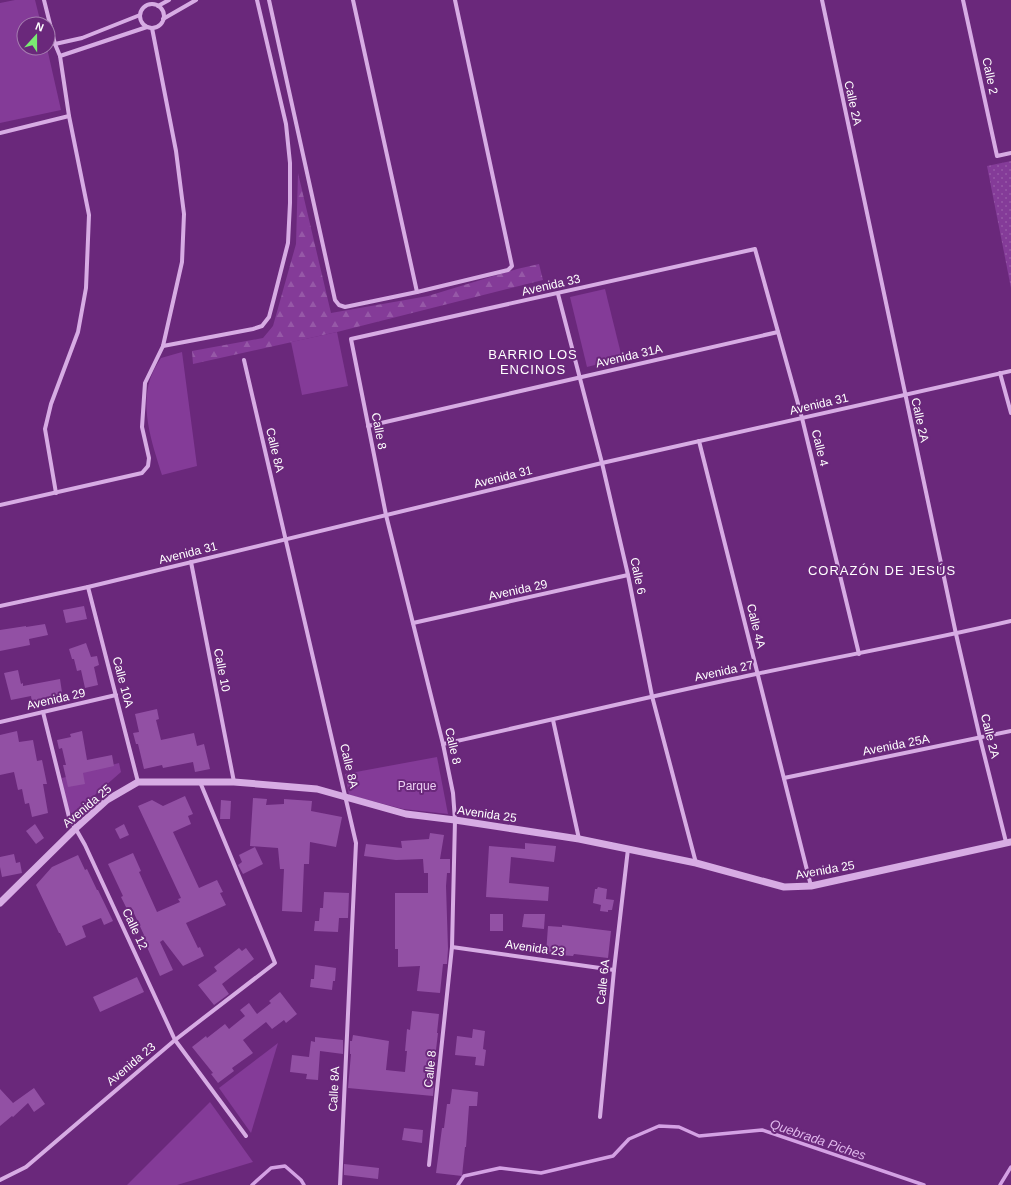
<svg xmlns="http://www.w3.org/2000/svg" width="1011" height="1185" font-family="Helvetica,sans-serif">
<defs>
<pattern id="forest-firs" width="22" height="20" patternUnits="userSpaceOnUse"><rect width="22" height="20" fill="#843b98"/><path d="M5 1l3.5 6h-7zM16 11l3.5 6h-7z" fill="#9658a7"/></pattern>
<pattern id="garden-dots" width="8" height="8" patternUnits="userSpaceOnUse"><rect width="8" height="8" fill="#843b98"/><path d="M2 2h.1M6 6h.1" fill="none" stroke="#9658a7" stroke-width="1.8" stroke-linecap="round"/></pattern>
</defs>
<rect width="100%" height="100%" fill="#6a287b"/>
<polygon fill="url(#forest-firs)" points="298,173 331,313 428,296 517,269 539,264 543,280 337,332 193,364 192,351 263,338 273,326 296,244"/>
<g fill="#843b98">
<polygon points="15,0 35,0 41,24 24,24 24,48 47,48 61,110 0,123 0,3"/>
<polygon points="605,289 622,358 587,367 570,297"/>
<polygon points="337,332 348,386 302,395 291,342"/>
<path d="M182,352L197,466L162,475C152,443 138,404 153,372C155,367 158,363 161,358Z"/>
<polygon points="437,757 448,814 403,809 349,795 345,774"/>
<polygon points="119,763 121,772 73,814 67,811 62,778"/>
<polygon points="278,1043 251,1133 219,1088"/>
<polygon points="210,1102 253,1162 177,1185 127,1185"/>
</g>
<polygon fill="url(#garden-dots)" points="1011,161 1011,288 987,166"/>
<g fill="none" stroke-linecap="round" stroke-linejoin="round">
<g stroke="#d4a1e4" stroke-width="3.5">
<polyline points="252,1185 271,1168 285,1166 301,1180 304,1185"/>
<polyline points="458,1185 464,1176 500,1168 541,1173 613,1156 629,1139 659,1126 679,1127 699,1136 762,1130 924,1185"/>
<polyline points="1000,1185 1011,1167"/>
</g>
</g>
<g fill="#9250a4">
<polygon points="84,606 87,619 66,623 63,610"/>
<polygon points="45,624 48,635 29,639 30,645 0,651 0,630 26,626 26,627"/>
<polygon points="86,643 91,657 97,656 99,665 94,667 98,685 85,688 81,670 77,671 74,659 72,659 69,649"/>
<polygon points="18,670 21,684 23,683 23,686 60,679 63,699 53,701 53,698 32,703 31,696 11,700 4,673"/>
<polygon points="157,709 159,719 156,720 161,740 194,733 197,746 204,744 210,769 195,772 193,762 163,768 162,765 144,769 138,744 136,744 133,733 139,732 135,714"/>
<polygon points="17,731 19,742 33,740 37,761 42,760 47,784 43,784 48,813 32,817 29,803 25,804 22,789 18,790 14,772 0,775 0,735"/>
<polygon points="82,731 87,760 112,755 114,766 83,773 85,784 68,787 63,765 66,765 62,748 59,749 57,740 71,737 70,734"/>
<polygon points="185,796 193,814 188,816 191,824 173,832 199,888 217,880 223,892 220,893 226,905 186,923 198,948 200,947 204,956 183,966 163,940 160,942 173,970 160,976 142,936 144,935 131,907 127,909 121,897 123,896 108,864 133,853 141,871 139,872 157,912 180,902 178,899 181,898 138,806 152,800 163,806"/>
<polygon points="253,798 267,799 266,805 284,804 284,799 312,801 311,811 342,817 336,847 310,842 309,864 304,864 302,912 282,911 284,869 280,869 278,848 250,846"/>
<polygon points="221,800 231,801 230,819 220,819"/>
<polygon points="35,824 44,838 36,844 26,831"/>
<polygon points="124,824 129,835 120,839 115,829"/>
<polygon points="430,833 444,835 440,859 450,859 450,873 447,873 446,886 448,949 447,964 443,964 440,993 417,991 420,966 398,967 398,949 395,949 395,893 428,893 428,873 424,873 423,859 396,860 364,856 366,844 402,848 401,841 429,839"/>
<polygon points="525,843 556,846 554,862 511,857 509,883 549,887 548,901 486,897 489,846 525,849"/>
<polygon points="255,847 263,864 243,874 238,865 242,862 239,855"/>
<polygon points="14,854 16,863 20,862 22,873 2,877 0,867 0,857"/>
<polygon points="78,855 85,870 87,869 97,890 98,890 113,921 104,925 101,918 82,926 86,937 66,946 60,933 59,933 36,885 52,867"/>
<polygon points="598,887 607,889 606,899 614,900 612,910 608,910 608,912 600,911 601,905 593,903 595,889 597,889"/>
<polygon points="324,892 349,893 348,918 339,918 338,932 314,931 315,921 319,921 320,908 323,908"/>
<rect x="490" y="914" width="13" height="17"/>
<polygon points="524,914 545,914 544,929 522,927"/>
<polygon points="562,925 611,931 608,958 574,954 573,956 546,954 548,926 562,927"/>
<polygon points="239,948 242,951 246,948 254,959 222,984 229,994 214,1005 198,985 217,971 214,967"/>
<polygon points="315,965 336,968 335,981 333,981 332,990 310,987 311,979 314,979"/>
<polygon points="137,977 144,992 100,1012 93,997"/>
<polygon points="280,992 297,1014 286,1023 284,1020 272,1029 266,1022 243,1040 253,1053 232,1068 234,1071 218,1083 211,1074 213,1073 192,1047 206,1036 207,1038 225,1024 229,1029 245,1016 240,1010 249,1003 257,1014 271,1003 269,1001"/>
<polygon points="412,1011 439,1014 437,1033 438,1033 432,1084 434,1084 433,1096 348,1088 351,1054 350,1054 350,1041 352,1041 353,1035 389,1041 386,1070 405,1072 407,1051 405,1051 407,1029 410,1030"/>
<polygon points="473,1029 485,1031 483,1049 486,1050 484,1066 475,1065 476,1057 455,1055 457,1036 472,1038"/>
<polygon points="315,1037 343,1040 343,1054 320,1051 318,1080 306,1079 307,1074 290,1072 292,1055 309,1057 311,1041 315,1042"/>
<polygon points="34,1088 45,1104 34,1112 28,1103 13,1117 12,1116 0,1126 0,1089 13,1103"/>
<polygon points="452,1089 478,1092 477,1106 469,1106 466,1147 465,1147 462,1176 436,1173 442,1128 444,1128 447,1104 450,1104"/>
<polygon points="404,1128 423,1130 422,1143 402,1140"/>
<polygon points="344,1164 379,1168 378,1179 344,1175"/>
</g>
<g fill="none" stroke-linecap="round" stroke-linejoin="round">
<g stroke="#d7ace4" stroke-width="4">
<polyline points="44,0 55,44 60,56 69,116 89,215 86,288 78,332 51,404 45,429 56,493"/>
<polyline points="269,0 335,300 339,305 345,307 417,292 508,270 512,266 455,0"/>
<polyline points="353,0 417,292"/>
<polyline points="822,0 956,634 980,738 1006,842"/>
<polyline points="963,0 997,156 1011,153"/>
<circle cx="152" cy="16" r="12"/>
<polyline points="158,6 169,0"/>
<polyline points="163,19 196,0"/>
<polyline points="55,44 82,38 140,15"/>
<polyline points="60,56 147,27"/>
<polyline points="0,133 69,116"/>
<polyline points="558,294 602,463 628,575 652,696 696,863"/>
<polyline points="163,346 253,329 262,326 269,317 274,298 288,243 290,203 290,163 286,124 257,0"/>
<polyline points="244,360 356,843 340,1185"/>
<polyline points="1000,373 1011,413"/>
<polyline points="368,426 778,332"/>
<polyline points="699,441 811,886"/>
<polyline points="0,505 142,473 148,466 149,458 142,427 145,383 163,346 182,262 184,214 176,151 152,28"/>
<polyline points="191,562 234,782"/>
<polyline points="88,587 138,782"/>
<polyline points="0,606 88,587 602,463 1011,371"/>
<polyline points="413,623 628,575"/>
<polyline points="43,712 69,817 85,845 175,1040 246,1136"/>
<polyline points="553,720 579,839"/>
<polyline points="0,722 116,695"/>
<path d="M443,744C547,721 651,696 756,674C841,656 926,641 1011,621"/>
<polyline points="784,778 1011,731"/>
<polyline points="452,947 614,970"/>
<polyline points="600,1117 614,970 628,849"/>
<polyline points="429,1165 452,947 455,820 453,793 443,744 386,515 351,339 755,249 802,418 859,654"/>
<polyline points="0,1180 26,1167 175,1040 275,963 200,782"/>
</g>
<polyline stroke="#d7ace4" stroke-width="7" points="0,903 76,828 107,800 138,782 234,782 317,789 406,814 455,820 579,839 696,863 784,887 811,886 1011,842"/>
</g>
<g text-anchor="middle" stroke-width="4" stroke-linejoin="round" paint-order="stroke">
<g font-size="12" fill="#fff" stroke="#6a287b">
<text transform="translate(990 76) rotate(78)" y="4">Calle 2</text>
<text transform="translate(853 103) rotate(78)" y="4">Calle 2A</text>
<text transform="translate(551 285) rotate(-13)" y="4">Avenida 33</text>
<text transform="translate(629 356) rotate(-13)" y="4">Avenida 31A</text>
<text transform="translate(819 404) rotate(-13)" y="4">Avenida 31</text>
<text transform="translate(920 420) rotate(78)" y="4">Calle 2A</text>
<text transform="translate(379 431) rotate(79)" y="4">Calle 8</text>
<text transform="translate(820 448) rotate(76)" y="4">Calle 4</text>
<text transform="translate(275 450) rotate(77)" y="4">Calle 8A</text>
<text transform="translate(503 477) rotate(-14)" y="4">Avenida 31</text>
<text transform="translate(188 553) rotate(-14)" y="4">Avenida 31</text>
<text transform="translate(638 576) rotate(78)" y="4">Calle 6</text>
<text transform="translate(518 590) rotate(-12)" y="4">Avenida 29</text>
<text transform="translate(756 626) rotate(76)" y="4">Calle 4A</text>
<text transform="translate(222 670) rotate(79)" y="4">Calle 10</text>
<text transform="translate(724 671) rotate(-12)" y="4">Avenida 27</text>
<text transform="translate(123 682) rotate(75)" y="4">Calle 10A</text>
<text transform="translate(56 699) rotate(-13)" y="4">Avenida 29</text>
<text transform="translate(990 736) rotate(76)" y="4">Calle 2A</text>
<text transform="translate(896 745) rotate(-11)" y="4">Avenida 25A</text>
<text transform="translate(453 746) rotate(77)" y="4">Calle 8</text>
<text transform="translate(349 766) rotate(77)" y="4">Calle 8A</text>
<text transform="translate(87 806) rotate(-40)" y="4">Avenida 25</text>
<text transform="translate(487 814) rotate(8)" y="4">Avenida 25</text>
<text transform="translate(825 870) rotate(-10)" y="4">Avenida 25</text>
<text transform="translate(135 929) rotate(65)" y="4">Calle 12</text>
<text transform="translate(535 948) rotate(8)" y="4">Avenida 23</text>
<text transform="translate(603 982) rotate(-84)" y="4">Calle 6A</text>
<text transform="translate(131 1064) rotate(-40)" y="4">Avenida 23</text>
<text transform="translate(430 1069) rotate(-84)" y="4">Calle 8</text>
<text transform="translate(334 1089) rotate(-87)" y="4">Calle 8A</text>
</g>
<g font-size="12" fill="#ebcef3" stroke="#6a287b">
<text x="417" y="790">Parque</text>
</g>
<g font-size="13" letter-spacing="1" fill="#fff" stroke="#6a287b">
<text x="533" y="359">BARRIO LOS<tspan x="533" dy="15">ENCINOS</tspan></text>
<text x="882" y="575">CORAZÓN DE JESÚS</text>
</g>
<g font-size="13" font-style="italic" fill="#e0b7ec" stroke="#6a287b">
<text transform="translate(818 1139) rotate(19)" y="5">Quebrada Piches</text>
</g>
</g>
<g transform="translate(36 36) rotate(21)"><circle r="19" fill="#6a287b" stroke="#a67eb0"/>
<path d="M0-3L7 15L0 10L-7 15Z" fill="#7aeb72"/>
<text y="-6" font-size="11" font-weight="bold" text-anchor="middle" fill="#ffffff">N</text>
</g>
</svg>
